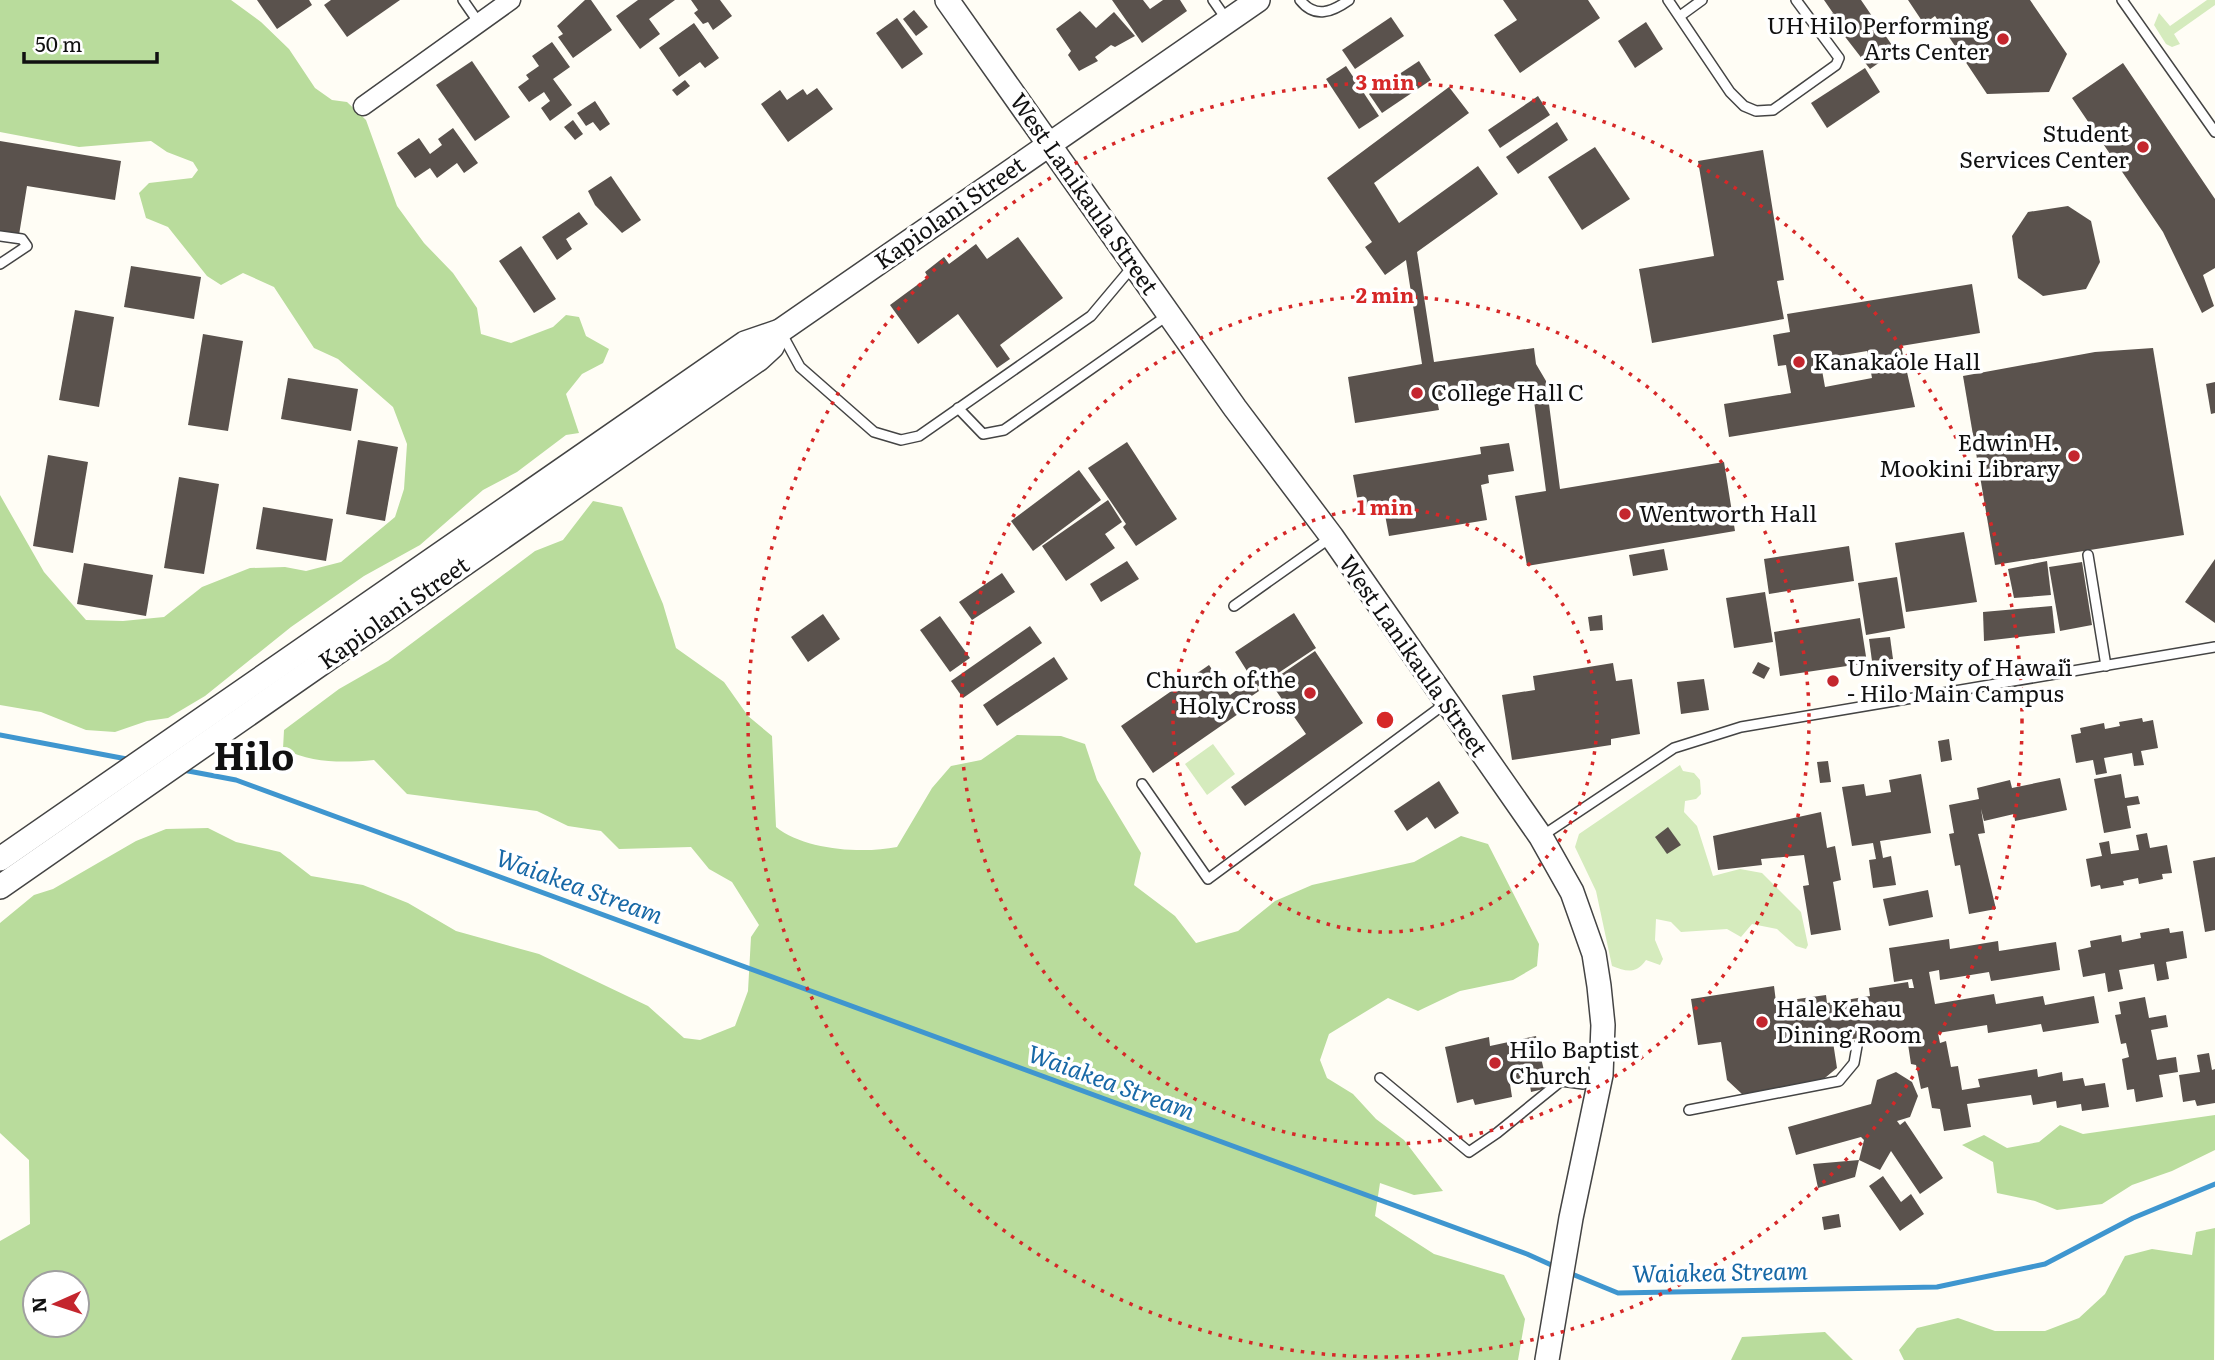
<svg xmlns="http://www.w3.org/2000/svg" width="2215" height="1360" font-family="Literata,serif">
<rect width="100%" height="100%" fill="#fffdf5"/>
<g fill="#d5ebbd">
<polygon points="2207,0 2215,0 2215,5 2174,34 2180,44 2172,47 2166,44 2154,25 2159,13 2170,26"/>
<polygon points="1213,744 1235,774 1207,795 1185,764"/>
<path d="M1680,765L1683,771L1694,773L1700,780L1701,794L1696,799L1685,801L1684,812L1697,826L1713,876L1740,869L1762,873L1801,912L1808,945L1806,949L1796,946L1777,929L1752,924L1741,937L1727,929L1681,932L1671,922L1656,919L1655,940L1663,959L1660,965L1646,960C1636,974 1627,972 1612,966L1596,891L1575,847L1579,834Z"/>
</g>
<g fill="#b9dc9c" fill-rule="evenodd">
<polygon points="0,0 231,0 261,22 289,49 315,88 332,100 347,102 366,120 397,206 424,243 453,273 477,308 481,334 511,343 553,327 566,315 579,317 586,336 609,349 603,363 582,374 566,394 579,433 566,435 517,472 483,490 420,545 364,576 291,627 205,696 168,718 147,721 115,732 86,730 41,712 0,705 0,495 44,572 86,620 123,621 164,617 202,587 250,568 285,567 306,571 341,562 395,517 404,489 407,444 393,407 338,359 314,348 274,287 243,273 221,285 207,276 168,227 146,218 139,193 149,183 192,178 198,170 193,162 167,152 151,141 79,147 0,132"/>
<path d="M593,501L622,507L663,604L676,648L724,682L748,716L772,736L776,827C804,850 862,854 897,847L932,788L951,766L981,760L1017,735L1061,736L1085,744L1097,780L1141,853L1134,885L1175,916L1196,943L1238,931L1275,901L1312,885L1414,862L1461,836L1488,844L1539,944L1537,966L1513,980L1460,991L1418,1011L1388,998L1329,1034L1320,1060L1327,1078L1353,1094L1376,1119L1404,1140L1443,1191L1414,1195L1380,1183L1375,1216L1434,1254L1504,1275L1525,1319L1518,1360H0V1241L30,1224L29,1160L0,1133V923L34,895L53,889L136,841L166,829L208,828L236,842L280,852L311,876L363,885L408,903L456,931L539,954L648,1006L684,1038L700,1040L735,1026L748,991L751,937L759,925L732,882L709,869L691,847L619,849L601,831L568,826L537,811L407,794L374,760C341,763 313,763 283,749L284,730L339,689L388,661L535,551L563,540ZM35,1283H77V1325H35Z"/>
<polygon points="2215,1115 2215,1150 2172,1171 2132,1185 2102,1204 2057,1210 2035,1201 1997,1193 1993,1162 1962,1145 1984,1135 2007,1148 2039,1142 2060,1125 2083,1134"/>
<polygon points="2215,1228 2214,1360 1904,1360 1899,1350 1917,1328 1958,1318 1995,1331 2045,1331 2079,1318 2105,1294 2125,1256 2152,1249 2192,1255 2196,1232"/>
<polygon points="1825,1332 1853,1360 1731,1360 1742,1337"/>
</g>
<g fill="none" stroke-linecap="round" stroke-linejoin="round">
<g stroke="#3f96cf" stroke-width="5">
<polyline points="0,735 132,760"/>
<polyline points="183,770 236,780 1527,1254 1558,1268"/>
<polyline points="1567,1272 1618,1293 1937,1287 2045,1264 2133,1218 2215,1184"/>
</g>
</g>
<g fill="#5a524d" fill-rule="evenodd">
<polygon points="257,0 309,0 312,5 277,29"/>
<polygon points="331,0 400,0 347,37 324,5"/>
<polygon points="585,0 591,0 612,30 573,58 558,37 563,34 557,26"/>
<polygon points="638,0 675,0 649,19 660,34 640,49 616,16"/>
<polygon points="691,0 720,0 732,16 713,30 708,22 703,24 694,13 698,10"/>
<polygon points="1112,0 1143,0 1150,9 1163,0 1180,0 1187,11 1142,43"/>
<polygon points="1503,0 1588,0 1600,18 1520,73 1494,35 1517,20"/>
<polygon points="1824,0 1861,0 1896,51 1870,69 1829,16 1833,13"/>
<polygon points="1908,0 2030,0 2067,54 2049,92 1987,94 1935,16 1924,24"/>
<polygon points="914,10 928,27 916,36 903,19"/>
<polygon points="1080,11 1096,28 1114,12 1135,36 1115,47 1111,45 1095,57 1098,61 1079,71 1068,55 1071,51 1056,29"/>
<polygon points="1391,17 1404,36 1355,69 1342,50"/>
<polygon points="897,18 923,54 902,69 876,33"/>
<polygon points="1646,22 1663,49 1635,68 1618,41"/>
<polygon points="694,23 719,58 705,68 700,62 679,77 659,48"/>
<polygon points="552,42 570,67 553,79 572,105 550,121 541,108 550,101 544,92 529,102 518,87 529,79 526,75 539,66 532,56"/>
<polygon points="472,61 510,117 475,141 436,85"/>
<polygon points="1419,61 1431,80 1382,113 1369,94"/>
<polygon points="2123,63 2215,199 2215,268 2203,275 2214,306 2202,313 2163,232 2072,98"/>
<polygon points="1346,66 1379,116 1359,129 1326,79"/>
<polygon points="1865,68 1880,92 1827,128 1811,103"/>
<polygon points="685,80 690,86 677,96 672,90"/>
<polygon points="1449,87 1469,113 1374,183 1399,223 1478,166 1498,194 1417,252 1434,362 1534,348 1536,364 1546,381 1560,489 1724,462 1735,531 1527,566 1515,496 1546,491 1532,386 1437,400 1439,410 1355,423 1348,377 1422,364 1406,260 1385,275 1365,247 1372,242 1327,178"/>
<polygon points="817,88 833,109 788,142 761,104 780,90 787,100 803,89 807,95"/>
<polygon points="1538,96 1550,115 1500,148 1488,130"/>
<polygon points="595,101 610,124 600,131 593,122 586,126 577,113"/>
<polygon points="573,120 583,134 575,140 564,127"/>
<polygon points="1557,122 1568,140 1518,174 1506,157"/>
<polygon points="453,128 478,163 464,173 457,163 437,178 430,168 415,178 397,153 419,138 430,154 442,145 438,139"/>
<polygon points="0,141 121,161 115,200 27,186 19,235 0,232"/>
<polygon points="1595,147 1630,199 1582,230 1548,177"/>
<polygon points="1763,150 1784,280 1777,281 1784,319 1652,343 1639,269 1714,256 1698,161"/>
<polygon points="611,176 641,220 622,233 595,205 588,191"/>
<polygon points="2068,206 2091,221 2100,262 2086,289 2043,296 2018,278 2012,236 2028,212"/>
<polygon points="579,212 588,224 566,239 572,249 557,260 542,237"/>
<polygon points="1018,237 1063,298 1000,345 1010,359 997,368 958,314 918,344 890,305 928,277 925,272 944,257 949,264 976,244 987,259"/>
<polygon points="521,246 556,299 534,313 499,261"/>
<polygon points="131,266 201,277 194,319 124,307"/>
<path d="M1972,284L1980,333L1901,346L1915,407L1729,437L1724,404L1791,393L1786,365L1778,366L1773,335L1790,332L1787,314ZM1867,351L1872,378L1825,387L1820,359Z"/>
<polygon points="75,310 114,317 99,407 59,400"/>
<polygon points="203,334 243,341 228,431 188,425"/>
<polygon points="2153,348 2184,535 1995,565 1963,376 2095,352"/>
<polygon points="288,378 358,389 351,431 281,419"/>
<polygon points="2215,382 2215,413 2211,414 2206,384"/>
<polygon points="358,440 398,447 385,521 346,514"/>
<polygon points="1127,442 1177,519 1136,546 1123,527 1126,524 1088,468"/>
<polygon points="1509,443 1514,471 1488,475 1489,483 1481,485 1487,520 1389,536 1383,504 1359,508 1353,475 1481,454 1480,447"/>
<polygon points="48,455 88,462 73,553 33,546"/>
<polygon points="1079,470 1101,500 1033,551 1011,521"/>
<polygon points="179,477 219,484 204,574 164,568"/>
<polygon points="1108,500 1122,522 1105,534 1115,548 1066,581 1042,546"/>
<polygon points="263,507 333,519 326,561 256,549"/>
<polygon points="1964,532 1977,602 1906,612 1895,543"/>
<polygon points="1849,546 1854,581 1769,594 1764,559"/>
<polygon points="1664,549 1668,570 1633,576 1629,555"/>
<polygon points="2215,559 2215,623 2185,602"/>
<polygon points="1127,561 1139,579 1101,602 1090,584"/>
<polygon points="2047,561 2051,595 2014,598 2008,569"/>
<polygon points="2082,562 2092,625 2060,631 2049,567"/>
<polygon points="84,563 153,575 146,616 77,604"/>
<polygon points="1002,573 1015,592 972,620 959,602"/>
<polygon points="1897,577 1905,628 1866,635 1858,583"/>
<polygon points="1765,592 1773,642 1734,648 1726,598"/>
<polygon points="2052,606 2055,633 1984,641 1983,612"/>
<polygon points="1294,613 1316,648 1257,687 1259,691 1237,706 1241,712 1153,773 1121,726 1209,665 1230,695 1252,679 1235,652"/>
<polygon points="823,614 840,639 808,662 791,637"/>
<polygon points="1602,615 1603,630 1590,631 1588,617"/>
<polygon points="940,616 970,658 950,672 920,630"/>
<polygon points="1860,618 1867,663 1780,676 1774,632"/>
<polygon points="1030,626 1042,643 963,698 951,681"/>
<polygon points="1890,637 1893,659 1872,661 1869,639"/>
<polygon points="1315,651 1363,723 1245,806 1231,787 1306,734 1270,682"/>
<polygon points="1054,657 1068,679 997,726 983,705"/>
<polygon points="1758,662 1770,668 1764,679 1752,673"/>
<polygon points="1613,663 1616,681 1632,679 1640,734 1611,739 1611,745 1512,760 1502,695 1535,690 1533,676"/>
<polygon points="1704,679 1709,710 1681,714 1677,682"/>
<polygon points="2142,718 2143,722 2153,720 2158,748 2141,751 2144,765 2134,766 2132,753 2104,758 2107,773 2096,775 2093,760 2076,763 2071,735 2081,733 2080,728 2104,723 2105,729 2120,726 2119,722"/>
<polygon points="1949,739 1952,760 1941,762 1938,741"/>
<polygon points="1828,761 1831,782 1820,783 1817,762"/>
<polygon points="1921,774 1931,833 1880,841 1883,858 1891,856 1896,885 1873,888 1869,860 1876,859 1873,843 1852,846 1842,787 1864,784 1866,796 1891,792 1889,780"/>
<polygon points="2121,774 2125,798 2138,796 2140,804 2127,806 2131,828 2104,833 2094,779"/>
<polygon points="2060,778 2067,810 2015,821 2014,814 1984,821 1981,809 1985,833 1978,834 1996,909 1969,914 1960,865 1955,866 1949,834 1954,833 1949,805 1979,799 1977,788 2010,780 2012,788"/>
<polygon points="1439,781 1459,813 1435,829 1427,817 1407,831 1394,811"/>
<polygon points="1821,812 1827,848 1835,846 1841,880 1833,882 1841,930 1811,935 1803,886 1809,885 1804,855 1761,859 1762,865 1718,870 1713,836"/>
<polygon points="1668,827 1681,845 1667,854 1655,837"/>
<polygon points="2147,833 2150,848 2167,845 2172,873 2162,874 2163,879 2139,884 2138,878 2123,881 2124,885 2101,889 2100,885 2091,887 2086,859 2102,856 2099,843 2109,841 2111,854 2139,850 2136,835"/>
<polygon points="2215,857 2215,930 2205,932 2193,861"/>
<polygon points="1928,890 1933,917 1889,926 1883,899"/>
<polygon points="2169,928 2170,933 2183,931 2187,958 2166,962 2169,979 2157,981 2154,964 2119,970 2123,989 2108,992 2105,973 2083,977 2078,950 2091,947 2090,941 2121,935 2122,942 2141,938 2140,933"/>
<polygon points="1949,939 1950,949 1998,941 1999,951 2056,942 2060,970 1991,981 1989,972 1940,980 1939,970 1929,972 1935,1004 1994,994 1996,1004 2043,996 2045,1005 2094,996 2099,1023 2043,1032 2041,1024 1988,1033 1987,1025 1938,1033 1940,1043 1946,1041 1951,1067 1958,1066 1962,1090 1980,1087 1978,1079 2037,1069 2038,1077 2062,1072 2063,1081 2083,1078 2085,1086 2105,1083 2109,1107 2082,1111 2081,1104 2057,1108 2056,1101 2033,1105 2031,1095 1967,1104 1971,1127 1944,1131 1940,1109 1932,1108 1928,1087 1921,1089 1916,1065 1911,1064 1906,1031 1833,1042 1837,1068 1820,1082 1742,1094 1727,1080 1721,1042 1698,1045 1691,999 1774,986 1776,1002 1826,995 1827,1003 1870,996 1869,988 1908,982 1909,988 1914,988 1912,979 1894,982 1889,948"/>
<polygon points="2145,997 2149,1018 2166,1015 2168,1027 2151,1030 2157,1060 2176,1057 2178,1072 2159,1075 2163,1097 2136,1102 2134,1089 2127,1090 2122,1059 2129,1057 2126,1043 2121,1044 2115,1015 2121,1014 2119,1002"/>
<polygon points="1536,1036 1548,1088 1531,1092 1529,1079 1510,1084 1512,1097 1475,1105 1473,1099 1457,1103 1445,1047 1489,1037 1490,1046"/>
<polygon points="2209,1053 2212,1070 2215,1069 2215,1103 2197,1106 2195,1100 2183,1102 2179,1075 2200,1072 2197,1055"/>
<polygon points="1896,1072 1912,1082 1918,1096 1910,1117 1897,1121 1900,1125 1905,1121 1943,1178 1920,1194 1891,1151 1880,1170 1859,1160 1855,1177 1818,1188 1813,1164 1859,1160 1864,1140 1861,1137 1796,1155 1788,1127 1871,1104 1877,1080"/>
<polygon points="1883,1176 1901,1202 1911,1194 1924,1214 1900,1231 1869,1186"/>
<polygon points="1839,1214 1841,1227 1824,1230 1822,1217"/>
</g>
<g fill="none" stroke-linecap="round" stroke-linejoin="round">
<g stroke="#444" stroke-width="12">
<g id="service">
<polyline points="463,0 479,23"/>
<polyline points="1213,0 1227,20"/>
<path d="M1300,0C1315,19 1332,12 1349,0"/>
<polyline points="1668,0 1730,92 1744,106 1756,111 1773,110 1836,65 1839,58 1796,0"/>
<polyline points="2122,0 2215,132"/>
<polyline points="1680,16 1702,0"/>
<polyline points="0,236 22,239 27,246 0,264"/>
<polyline points="782,334 800,367 874,432 901,440 919,436 1091,316 1133,266"/>
<polyline points="958,408 983,434 1004,430 1168,315"/>
<polyline points="2088,555 2106,666"/>
<polyline points="1234,606 1330,538"/>
<polyline points="1142,784 1208,879 1446,703"/>
<polyline points="1542,836 1674,748 1741,727 2215,647"/>
<polyline points="1380,1078 1469,1152 1497,1133 1561,1081 1583,1084 1596,1077"/>
<polyline points="1689,1110 1839,1081 1854,1063 1857,1046"/>
</g>
</g>
<g stroke="#444" stroke-width="21">
<polyline id="minor" points="363,106 511,0"/>
</g>
<g stroke="#444" stroke-width="26">
<g id="tertiary">
<polyline points="947,0 1235,408 1332,537 1541,837 1572,892 1594,954 1599,986 1603,1025 1601,1075 1571,1218 1547,1360"/>
<polyline points="0,859 745,343 780,331 1258,0"/>
<polyline points="0,887 759,359 772,347 780,331"/>
</g>
</g>
<use href="#service" stroke="#fff" stroke-width="9"/>
<use href="#minor" stroke="#fff" stroke-width="18"/>
<use href="#tertiary" stroke="#fff" stroke-width="23"/>
</g>
<g fill="none" stroke="#d62828" stroke-width="3.5" stroke-dasharray="3.5 7">
<circle cx="1385" cy="720" r="212"/>
<circle cx="1385" cy="720" r="424"/>
<circle cx="1385" cy="720" r="637"/>
</g>
<g fill="#c4262e" stroke="#fff" stroke-width="2.5">
<circle cx="2003" cy="39" r="7"/>
<circle cx="2143" cy="147" r="7"/>
<circle cx="1799" cy="362" r="7"/>
<circle cx="1417" cy="393" r="7"/>
<circle cx="2074" cy="456" r="7"/>
<circle cx="1625" cy="514" r="7"/>
<circle cx="1833" cy="681" r="7"/>
<circle cx="1310" cy="693" r="7"/>
<circle cx="1762" cy="1022" r="7"/>
<circle cx="1495" cy="1063" r="7"/>
</g>
<g text-anchor="middle" stroke-width="7" stroke-linejoin="round" paint-order="stroke">
<g font-size="23" fill="#111" stroke="#fff" text-anchor="start">
<text x="1989" y="34" text-anchor="end">UH Hilo Performing<tspan x="1989" dy="26">Arts Center</tspan></text>
<text x="2129" y="142" text-anchor="end">Student<tspan x="2129" dy="26">Services Center</tspan></text>
<text x="1813" y="370">Kanakaʻole Hall</text>
<text x="1431" y="401">College Hall C</text>
<text x="2060" y="451" text-anchor="end">Edwin H.<tspan x="2060" dy="26">Mookini Library</tspan></text>
<text x="1639" y="522">Wentworth Hall</text>
<text x="1847" y="676">University of Hawaiʻi<tspan x="1847" dy="26">- Hilo Main Campus</tspan></text>
<text x="1296" y="688" text-anchor="end">Church of the<tspan x="1296" dy="26">Holy Cross</tspan></text>
<text x="1776" y="1017">Hale Kehau<tspan x="1776" dy="26">Dining Room</tspan></text>
<text x="1509" y="1058">Hilo Baptist<tspan x="1509" dy="26">Church</tspan></text>
</g>
<g font-size="23" fill="#111" stroke="#fff">
<text transform="translate(1084 194) rotate(55)" y="8">West Lanikaula Street</text>
<text transform="translate(950 213) rotate(-35)" y="8">Kapiolani Street</text>
<text transform="translate(394 613) rotate(-35)" y="8">Kapiolani Street</text>
<text transform="translate(1413 656) rotate(55)" y="8">West Lanikaula Street</text>
</g>
<g font-size="24" font-style="italic" fill="#1768a6" stroke="#fff">
<text transform="translate(579 887) rotate(20)" y="8">Waiakea Stream</text>
<text transform="translate(1111 1083) rotate(20)" y="8">Waiakea Stream</text>
<text transform="translate(1720 1273) rotate(-1)" y="8">Waiakea Stream</text>
</g>
<g font-size="37" font-weight="bold" fill="#111" stroke="#fff">
<text x="254" y="770">Hilo</text>
</g>
</g>
<circle cx="1385" cy="720" r="10" fill="#d62828" stroke="#fff" stroke-width="3.5"/>
<g font-size="21" text-anchor="middle" font-weight="bold" fill="#d62828" stroke="#fff" stroke-width="7" stroke-linejoin="round" paint-order="stroke">
<text x="1385" y="90">3 min</text>
<text x="1385" y="303">2 min</text>
<text x="1385" y="515">1 min</text>
</g>
<g transform="translate(56 1304) rotate(267)"><circle r="33" fill="#ffffff" stroke="#a0a0a0" stroke-width="2"/>
<path d="M0-5L12 26L0 18L-12 26Z" fill="#c4262e"/>
<text y="-10" font-size="19" font-weight="bold" text-anchor="middle" fill="#111111">N</text>
</g>
<path d="M24 52v10h133v-10" fill="none" stroke="#111111" stroke-width="3.5"/>
<text x="35" y="52" font-size="21" fill="#111111" stroke="#ffffff" stroke-width="5" paint-order="stroke">50 m</text>
</svg>
